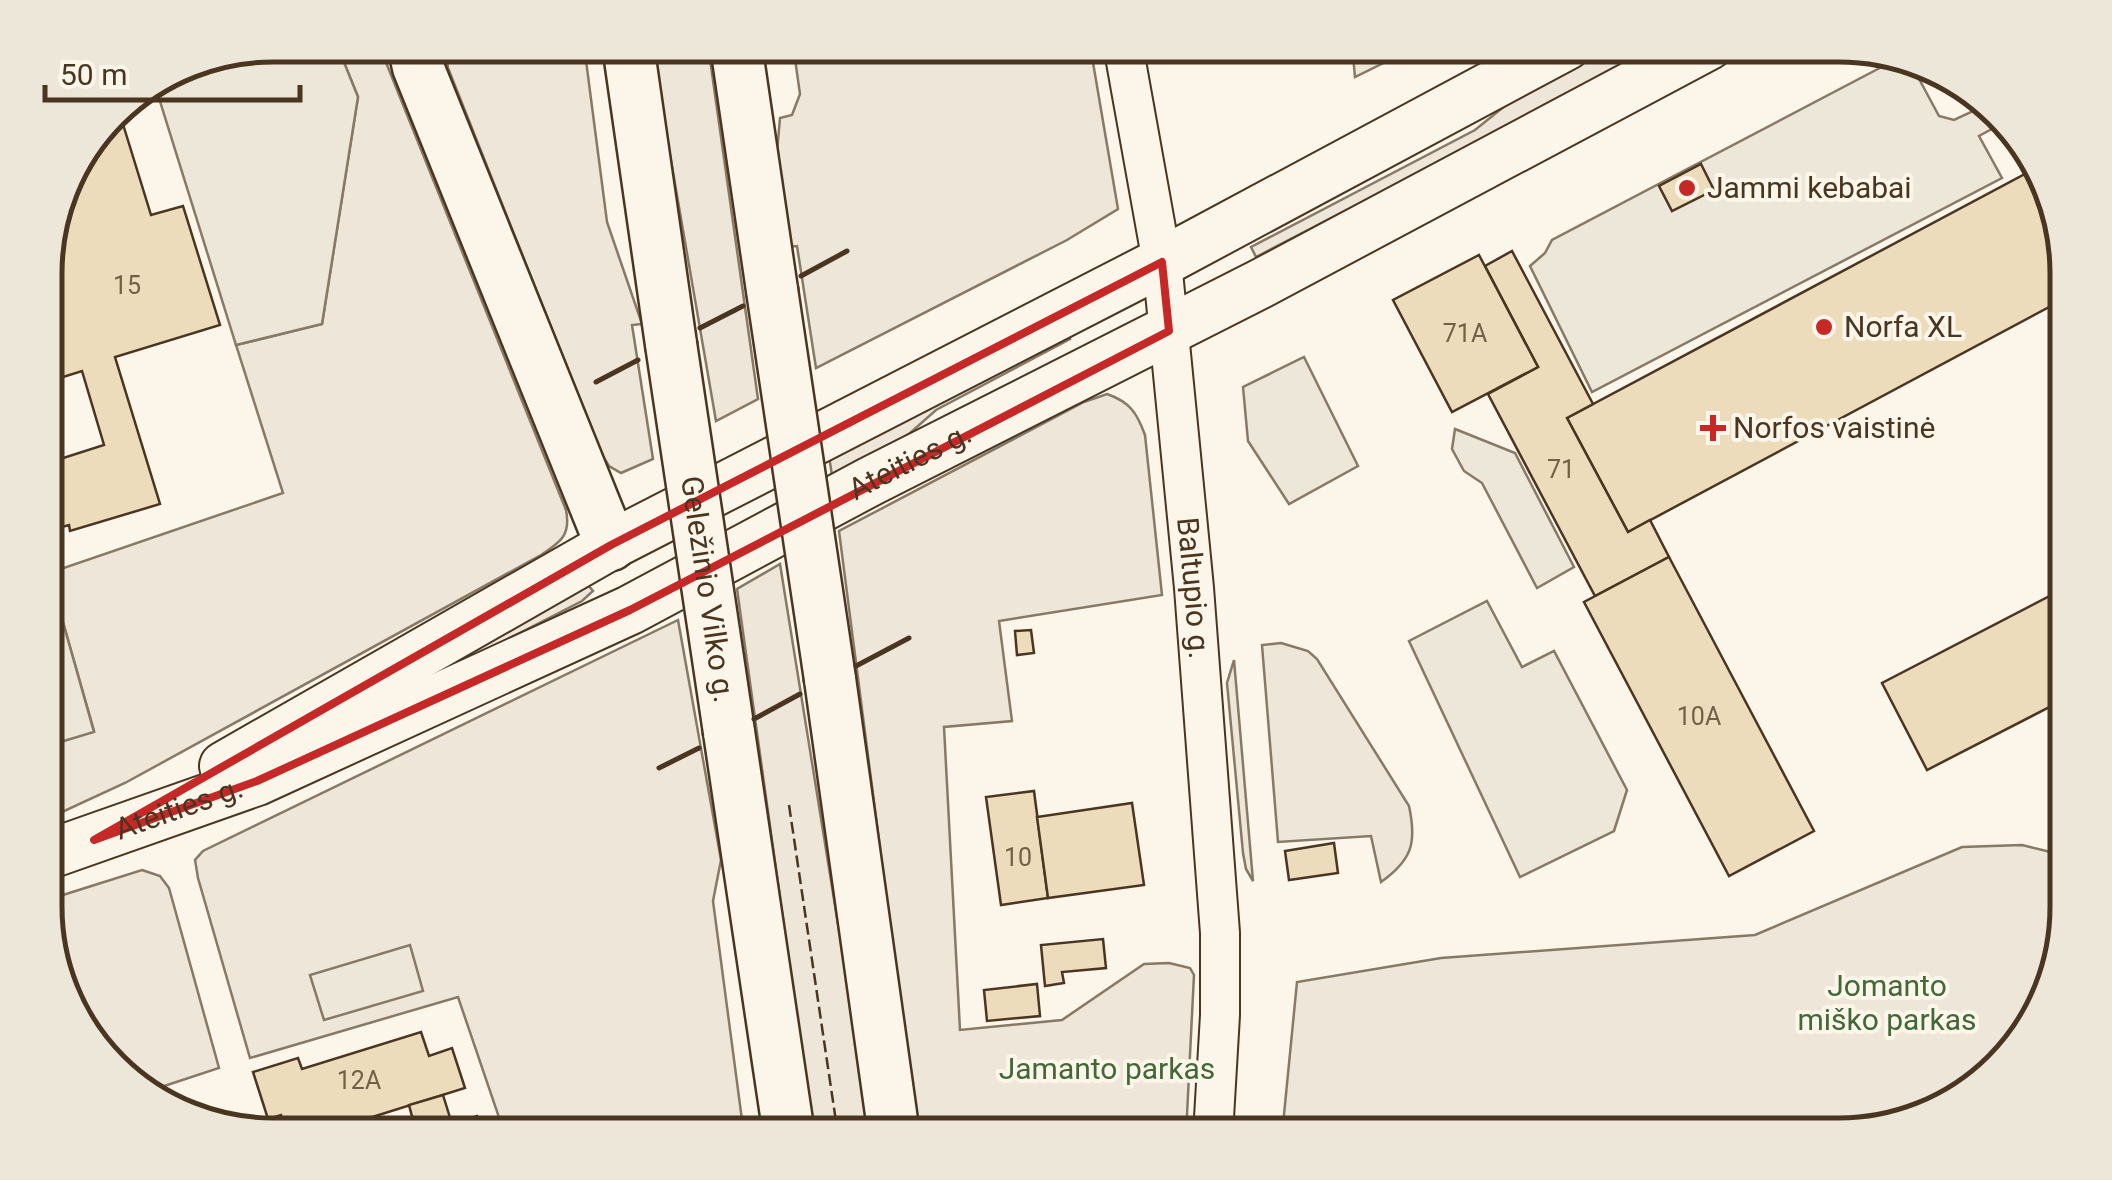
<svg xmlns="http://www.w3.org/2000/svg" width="2112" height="1180" font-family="Roboto,sans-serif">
<rect width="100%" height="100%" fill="#fbf6e9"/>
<g fill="#ede6d9" stroke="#887966" stroke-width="2.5">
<path d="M337,45H379L566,510C571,535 561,542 541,555L125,783L47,819V746L94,731L49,573L283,493L236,345L322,324L358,97Z"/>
<polygon points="445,45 584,45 607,222 642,324 632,325 653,459 621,473 609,466 602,455 448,68"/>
<polygon points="651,45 708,45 758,399 716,421"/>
<polygon points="793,45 1090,45 1118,209 1067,240 816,368 797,246 787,247 776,164 780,118 792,115 800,94"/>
<polygon points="1611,45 1666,45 1256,257 1251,247 1475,130 1521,93"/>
<polygon points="1065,331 1070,339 936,410 891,450 833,482 829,456"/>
<path d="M1107,394C1130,402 1137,413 1145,435L1162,595L999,621L1012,721L944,727L960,1030L1062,1020L1144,964L1169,963L1190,968L1194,975L1186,1135H917L839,531L1084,402Z"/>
<polygon points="780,564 872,1135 813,1135 737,589"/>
<polygon points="587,584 593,591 582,601 191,802"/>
<polygon points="678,620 721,860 713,901 744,1135 505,1135 458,997 250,1058 198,878 195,860 203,851"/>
<path d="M1281,643L1308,651L1317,659L1409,806C1417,843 1412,860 1381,882L1371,836L1278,842L1262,645Z"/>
<polygon points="1234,660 1253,881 1246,869 1243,853 1227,683"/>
<polygon points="2022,845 2067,856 2067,921 2037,1020 1953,1104 1853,1135 1282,1135 1297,982 1441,958 1755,935 1962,847"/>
<polygon points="142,870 160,876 169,888 219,1068 146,1092 83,1033 47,936 47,900"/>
</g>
<g fill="#ede7d9" stroke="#887966" stroke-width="2.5">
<polygon points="274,45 337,45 358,97 322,324 236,345 154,82 187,62"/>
<polygon points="1352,45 1420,45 1355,77"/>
<polygon points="1895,60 1911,64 1939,116 1954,120 1982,107 1979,100 2003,123 1979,136 2002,178 1592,392 1530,266 1545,253 1552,240"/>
<polygon points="1304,357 1358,466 1289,504 1248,441 1243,387"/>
<polygon points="1455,429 1515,453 1574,567 1537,588 1482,483 1464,471 1452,449"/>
<polygon points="49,573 94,732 47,746 47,574"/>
<polygon points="1487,601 1522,667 1554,651 1627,790 1614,831 1520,877 1409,641"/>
<polygon points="410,945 423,991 324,1020 310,975"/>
</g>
<g fill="#ecdcbc" stroke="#4a3520" stroke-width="2.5">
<polygon points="118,108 151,215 183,206 220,325 115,357 160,504 70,531 69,525 47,531 47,446 54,461 104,445 82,371 47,382 47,244 69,172"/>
<polygon points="1701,164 1714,190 1672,211 1659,186"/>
<polygon points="2036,168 2066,258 2066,298 1628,532 1567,418"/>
<polygon points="1512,251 1593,404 1567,418 1628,532 1650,520 1669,557 1595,596 1488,394 1538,367 1485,266"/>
<polygon points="1479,255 1538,367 1452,412 1393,300"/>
<polygon points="1669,557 1814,831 1729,876 1584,602"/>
<polygon points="2067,587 2067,698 1927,770 1882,683"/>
<polygon points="1031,630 1034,653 1017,655 1015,631"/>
<polygon points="1034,791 1048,898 1001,905 986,797"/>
<polygon points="1132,803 1144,885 1048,898 1037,817"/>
<polygon points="1334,843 1338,873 1289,880 1285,851"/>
<polygon points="1103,939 1106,968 1062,972 1064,983 1045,986 1041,945"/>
<polygon points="1037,984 1040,1016 987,1021 984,990"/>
<polygon points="421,1032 429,1056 452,1048 465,1088 315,1135 287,1135 281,1115 268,1119 253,1072 298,1058 302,1069"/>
<polygon points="443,1095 452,1124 477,1116 483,1135 417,1135 409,1105"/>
</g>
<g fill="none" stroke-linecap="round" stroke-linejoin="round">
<g stroke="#4a3520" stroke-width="42">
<g id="tertiary">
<path id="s1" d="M1123,45L1162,262L1194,588L1220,933V1015L1213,1135"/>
</g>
</g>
<g stroke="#4a3520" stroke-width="52">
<g id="primary">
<polyline points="224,766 611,545 1162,262 1567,45"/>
<path id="s2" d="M47,855L257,781L630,610L871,481L1260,284L1709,45"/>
</g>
</g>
<g stroke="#4a3520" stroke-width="55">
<g id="trunk">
<polyline points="413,45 418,67 611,545"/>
<polyline points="628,45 671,344"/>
<polyline points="736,45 772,290"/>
<polyline points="830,679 894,1135"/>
<polyline points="729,732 789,1135"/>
</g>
</g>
<use href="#tertiary" stroke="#fbf6e9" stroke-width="38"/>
<use href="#primary" stroke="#fbf6e9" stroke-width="48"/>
<use href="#trunk" stroke="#fbf6e9" stroke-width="50"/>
<g stroke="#4a3520" stroke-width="55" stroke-linecap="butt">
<g id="trunk-bridge">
<polyline points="772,290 830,679"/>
<path id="s3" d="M671,344L729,732"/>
</g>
</g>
<use href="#trunk-bridge" stroke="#fbf6e9" stroke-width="50"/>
<polyline stroke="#4a3520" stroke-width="2.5" stroke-dasharray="12 5" stroke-linecap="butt" points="789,805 838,1135"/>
<g stroke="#4a3520" stroke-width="5">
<polyline points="801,276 847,251"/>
<polyline points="700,328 743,306"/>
<polyline points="596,382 638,360"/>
<polyline points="856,666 909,638"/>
<polyline points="754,719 800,694"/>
<polyline points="659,768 699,748"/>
</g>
</g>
<path fill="none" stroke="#c62828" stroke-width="8" stroke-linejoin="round" d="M1162,262L1169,331L630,610L257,781L94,840L611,545Z"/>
<g fill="#c62828" stroke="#fbf6e9" stroke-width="4">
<circle cx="1687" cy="188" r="10"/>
<circle cx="1824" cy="327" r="10"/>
<path d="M1708 413h10v10h10v10h-10v10h-10v-10h-10v-10h10z"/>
</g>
<g text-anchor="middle" stroke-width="8" stroke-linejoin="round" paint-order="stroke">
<g font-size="25" fill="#725f47">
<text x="127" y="294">15</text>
<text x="1465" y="342">71A</text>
<text x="1561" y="478">71</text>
<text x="1699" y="725">10A</text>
<text x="1018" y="866">10</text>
<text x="359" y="1089">12A</text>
</g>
<g font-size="30" fill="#4a3520" stroke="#fbf6e9" text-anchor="start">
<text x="1707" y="198">Jammi kebabai</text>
<text x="1844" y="337">Norfa XL</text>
<text x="1733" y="438">Norfos vaistinė</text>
</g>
<g font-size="30" fill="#4a3520" stroke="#fbf6e9">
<text dy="10" stroke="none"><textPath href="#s2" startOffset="950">Ateities g.</textPath></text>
<text dy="10" stroke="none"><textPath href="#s1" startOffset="548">Baltupio g.</textPath></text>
<text dy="10" stroke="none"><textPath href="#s3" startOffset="248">Geležinio Vilko g.</textPath></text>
<text dy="10" stroke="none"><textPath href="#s2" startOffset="140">Ateities g.</textPath></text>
</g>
<g font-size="30" fill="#436837" stroke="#fbf6e9">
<text x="1887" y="996">Jomanto<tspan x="1887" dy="34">miško parkas</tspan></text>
<text x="1107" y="1079">Jamanto parkas</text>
</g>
</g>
<path d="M0 0H2112V1180H0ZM273 62H1839A211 211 0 0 1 2050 273V907A211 211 0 0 1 1839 1118H273A211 211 0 0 1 62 907V273A211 211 0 0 1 273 62Z" fill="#ede7d9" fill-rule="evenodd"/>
<path fill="none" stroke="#4a3520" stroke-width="5" d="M273 62H1839A211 211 0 0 1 2050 273V907A211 211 0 0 1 1839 1118H273A211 211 0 0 1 62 907V273A211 211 0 0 1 273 62Z"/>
<path d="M45 85v15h255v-15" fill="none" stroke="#4a3520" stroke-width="5"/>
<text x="60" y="85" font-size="30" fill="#4a3520" stroke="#fbf6e9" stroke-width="8" paint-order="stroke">50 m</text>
</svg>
